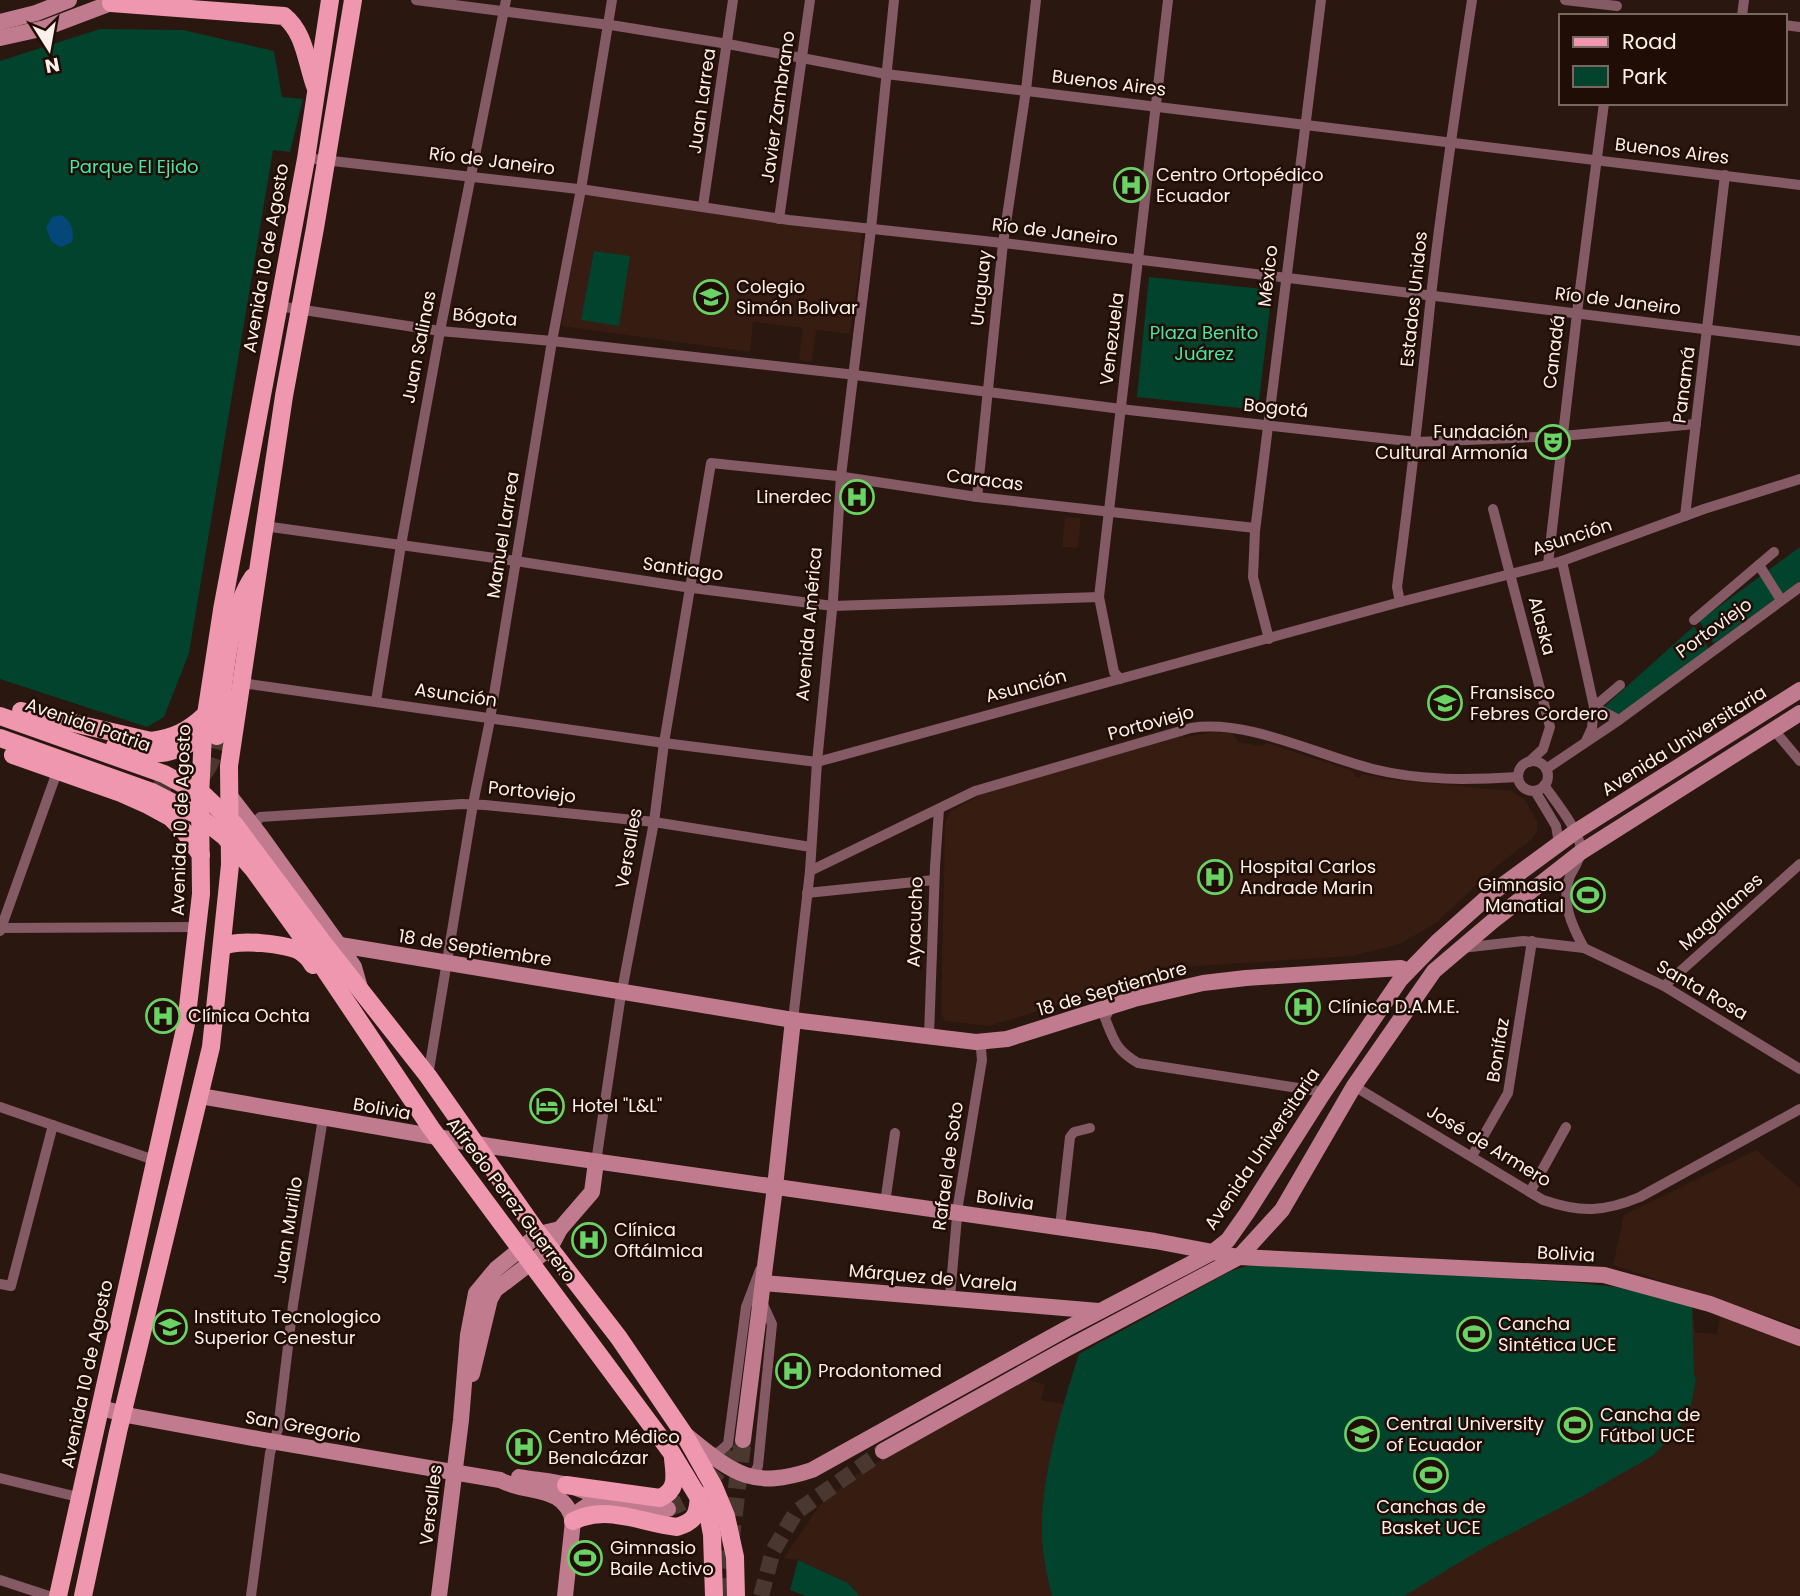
<svg xmlns="http://www.w3.org/2000/svg" width="1800" height="1596" font-family="Poppins,sans-serif">
<rect width="100%" height="100%" fill="#2a170f"/>
<g fill="#361c11">
<polygon points="585,195 862,230 859,272 850,334 816,330 812,362 799,360 803,328 753,322 750,352 561,326"/>
<polygon points="1065,517 1081,518 1078,548 1062,547"/>
<polygon points="1215,732 1232,733 1238,742 1262,746 1267,743 1353,771 1355,777 1361,777 1363,774 1386,779 1511,791 1524,799 1528,805 1537,821 1537,831 1532,839 1497,866 1436,923 1400,944 1352,956 1182,967 989,1026 945,1021 941,1014 945,829 946,820 951,811 985,792 1181,735 1184,737"/>
<polygon points="1756,1150 1800,1188 1800,1327 1613,1265 1624,1215"/>
<polygon points="1231,1271 1397,1271 1579,1283 1692,1304 1695,1332 1717,1334 1720,1315 1800,1344 1800,1596 860,1596 848,1583 798,1560 784,1558 819,1506 856,1475 954,1416 1028,1379 1045,1385 1041,1400 1063,1404 1079,1354"/>
</g>
<g fill="#02432d">
<polygon points="100,29 183,30 274,51 282,97 303,99 290,152 273,150 189,653 164,717 147,727 0,679 0,61"/>
<polygon points="594,251 630,256 619,326 581,320"/>
<polygon points="1149,277 1272,290 1258,410 1137,397"/>
<polygon points="1800,547 1800,581 1714,644 1699,621"/>
<polygon points="1694,626 1709,649 1616,717 1604,707"/>
<path d="M1257,1263L1579,1283L1626,1288L1692,1304L1694,1375L1696,1378L1689,1417L1654,1455L1581,1497L1485,1547L1404,1596H1052C1047,1576 1042,1553 1042,1532C1041,1476 1062,1407 1079,1354L1231,1271Z"/>
<polygon points="798,1560 848,1583 860,1596 806,1596 790,1590"/>
</g>
<path fill="#034879" d="M62,215C71,221 75,231 72,242L61,247L52,242L46,228L52,217Z"/>
<g fill="none" stroke-linecap="round" stroke-linejoin="round">
<g stroke="#4a3730" stroke-width="16" stroke-dasharray="16 8" stroke-linecap="butt">
<path d="M668,1509C708,1495 714,1472 742,1446L743,1440"/>
<polyline points="761,1596 773,1551 796,1512 883,1451"/>
</g>
<g stroke="#4a3730" stroke-width="18" stroke-dasharray="18 9" stroke-linecap="butt">
<path d="M154,782C161,784 170,787 177,786C206,785 213,759 217,736"/>
<polyline points="724,1596 742,1446"/>
</g>
<g stroke="#845a64" stroke-width="10">
<polyline points="416,0 617,26 728,44 886,74 1800,185"/>
<polyline points="1565,0 1617,6"/>
<polyline points="1742,16 1744,0"/>
<polyline points="1784,25 1800,27"/>
<polyline points="306,158 587,190 789,220 1012,244 1800,341"/>
<polyline points="703,206 733,0"/>
<polyline points="779,219 810,0"/>
<polyline points="278,306 440,331 552,341 847,374 1129,410 1417,442 1562,436 1696,424"/>
<polyline points="977,497 1003,243 1026,90 1036,0"/>
<polyline points="1493,509 1550,727 1543,749 1529,762"/>
<polyline points="1685,516 1725,175"/>
<polyline points="264,526 509,560 685,587 833,606 1099,597"/>
<polyline points="1562,561 1594,707 1592,728 1586,741"/>
<polyline points="1548,564 1578,305 1604,103"/>
<polyline points="1759,565 1781,600"/>
<path d="M1400,602L1397,587C1410,490 1421,393 1431,296C1442,197 1457,98 1472,0"/>
<polyline points="1694,620 1774,552"/>
<polyline points="1269,639 1253,577 1255,531 1321,0"/>
<polyline points="1120,679 1114,672 1099,597 1168,0"/>
<polyline points="242,683 664,743 817,762 1400,602 1562,561 1704,509 1800,479"/>
<polyline points="376,701 401,545 440,331 506,0"/>
<polyline points="1594,707 1620,685"/>
<polyline points="1594,707 1619,720"/>
<polyline points="1774,730 1800,761"/>
<circle cx="1533" cy="776" r="15"/>
<polyline points="1546,769 1619,720 1800,587"/>
<path d="M1544,785C1555,801 1581,832 1581,851C1580,860 1574,868 1570,876C1560,901 1572,926 1584,948"/>
<polyline points="1535,791 1556,826 1559,843"/>
<polyline points="254,826 260,817 462,804 485,805 654,822 811,847"/>
<path d="M810,871L975,791L1191,728C1248,719 1317,755 1373,769C1421,781 1469,780 1518,777"/>
<polyline points="807,893 934,880"/>
<polyline points="0,928 197,927"/>
<polyline points="0,931 57,772"/>
<polyline points="1462,948 1523,941 1584,948 1664,986 1800,1069"/>
<polyline points="1664,986 1800,864"/>
<path d="M1111,1007L1105,1018C1114,1041 1116,1050 1138,1063L1324,1092"/>
<polyline points="793,1020 810,871 817,762 833,600 841,476 871,229 894,0"/>
<polyline points="929,1036 935,867 939,809"/>
<polyline points="428,1076 473,804 489,725 552,341 581,189 612,0"/>
<path d="M1354,1086L1543,1200C1581,1213 1604,1212 1640,1197L1800,1109"/>
<polyline points="0,1107 157,1161"/>
<polyline points="1472,1156 1508,1093 1532,941"/>
<polyline points="596,1162 620,1001 654,822 664,743 711,463 837,476 977,497 1255,528"/>
<polyline points="1530,1192 1566,1127"/>
<polyline points="885,1203 895,1133"/>
<polyline points="1060,1227 1070,1137 1074,1132 1090,1128"/>
<polyline points="0,1284 11,1286 53,1125"/>
<polyline points="950,1297 958,1205 982,1060 981,1049 976,1042"/>
<polyline points="708,1452 718,1453 728,1444 746,1307 760,1270"/>
<polyline points="0,1478 82,1498"/>
<polyline points="752,1478 758,1466 772,1324 762,1302"/>
<polyline points="0,1580 49,1596"/>
<polyline points="251,1596 270,1453 278,1429 293,1305 323,1118"/>
</g>
<g stroke="#c07c8e" stroke-width="16">
<polyline points="0,22 36,13 69,0"/>
<polyline points="0,38 45,28 111,3"/>
<polyline points="229,795 260,835 346,955 354,967 360,988"/>
<polyline points="322,942 793,1020 976,1042 1007,1039 1134,999 1203,983 1246,978 1401,968 1408,971"/>
<polyline points="200,1096 489,1146 1155,1241 1239,1257 1604,1275 1710,1304 1800,1338"/>
<polyline points="763,1283 1099,1311"/>
<polyline points="472,1374 490,1299 495,1290 550,1248 560,1229 592,1192 596,1162"/>
<path d="M101,1408L132,1416L264,1440L500,1480C528,1495 564,1484 573,1521"/>
<path d="M687,1436C733,1473 751,1490 812,1470L1066,1329L1213,1252L1228,1240L1247,1213L1324,1092L1400,980L1437,942L1492,893L1575,832L1800,690"/>
<polyline points="743,1440 775,1187 793,1020"/>
<polyline points="883,1451 1064,1350 1239,1257 1282,1210 1354,1086 1434,971 1494,920 1581,852 1800,713"/>
<path d="M519,1477C535,1480 552,1481 568,1485C600,1495 633,1516 668,1509"/>
<polyline points="439,1596 461,1420 468,1335 476,1293 496,1269 539,1234 560,1229"/>
<polyline points="565,1596 573,1521 581,1510 590,1504 610,1503"/>
</g>
<g stroke="#ef97ae" stroke-width="18">
<path d="M111,3L284,16C305,33 306,61 315,86"/>
<path d="M21,711L151,741C174,738 188,731 205,715"/>
<polyline points="0,716 164,774 205,796 235,825 321,940 428,1076 535,1229 619,1338 684,1434 714,1487 726,1516 735,1557 736,1596"/>
<path d="M217,736C224,688 226,617 253,577"/>
<polyline points="0,738 152,792 197,815 225,837 253,869 315,955 431,1128 671,1452 708,1513 712,1535 714,1596"/>
<path d="M115,746C150,758 173,757 203,734"/>
<polyline points="13,755 121,793 148,805 170,817 184,831 201,855"/>
<path d="M223,947C235,938 289,944 301,952C306,955 310,960 313,965"/>
<path d="M566,1485L660,1498C678,1490 675,1476 673,1459"/>
<path d="M573,1521C608,1504 641,1523 677,1527C696,1521 698,1514 699,1495"/>
<polyline points="58,1596 186,1024 201,894 200,797 203,734 222,610 306,159 330,0"/>
<polyline points="83,1596 118,1432 211,1047 230,865 229,766 284,396 315,228 353,0"/>
</g>
</g>
<defs>
<g id="hospital-ring" transform="scale(1.75)"><circle r="9.5" fill="#200e06" stroke="#69d464" stroke-width="1.5"/><path d="M-5-5h3v3.5h4V-5h3V5h-3V1.5h-4V5h-3Z" fill="#69d464"/></g>
<g id="university-ring" transform="scale(1.75)"><circle r="9.5" fill="#200e06" stroke="#69d464" stroke-width="1.5"/><path d="M0-5L7-2L0 1L-7-2ZM-4 1L0 2.5L4 1V4Q0 6-4 4Z" fill="#69d464"/></g>
<g id="theatre-ring" transform="scale(1.75)"><circle r="9.5" fill="#200e06" stroke="#69d464" stroke-width="1.5"/><path d="M-5-5.5Q0-4 5-5.5V0Q5 5 0 6Q-5 5-5 0ZM-3.3-2.5H-1v1.5H-3.3ZM1-2.5H3.3v1.5H1ZM-2.8 1Q0 5.5 2.8 1Z" fill="#69d464"/></g>
<g id="stadium-ring" transform="scale(1.75)"><circle r="9.5" fill="#200e06" stroke="#69d464" stroke-width="1.5"/><path d="M0-5a6.5 5 0 1 0 0 10a6.5 5 0 1 0 0-10ZM-3.5-1.8h7v3.6h-7Z" fill="#69d464"/></g>
<g id="hotel-ring" transform="scale(1.75)"><circle r="9.5" fill="#200e06" stroke="#69d464" stroke-width="1.5"/><path d="M-6-4.5h1.5V1H6V5H4.5V3h-9V5H-6ZM-4 0a1.8 1.8 0 1 1 3.6 0ZM.5 0V-2.5h3Q6-2.5 6 0Z" fill="#69d464"/></g>
</defs>
<g fill-rule="evenodd">
<use href="#hospital-ring" x="1131" y="185"/>
<use href="#university-ring" x="711" y="297"/>
<use href="#theatre-ring" x="1553" y="442"/>
<use href="#hospital-ring" x="857" y="497"/>
<use href="#university-ring" x="1445" y="703"/>
<use href="#hospital-ring" x="1215" y="877"/>
<use href="#stadium-ring" x="1588" y="895"/>
<use href="#hospital-ring" x="1303" y="1007"/>
<use href="#hospital-ring" x="163" y="1016"/>
<use href="#hotel-ring" x="547" y="1106"/>
<use href="#hospital-ring" x="589" y="1240"/>
<use href="#university-ring" x="170" y="1327"/>
<use href="#stadium-ring" x="1474" y="1334"/>
<use href="#hospital-ring" x="793" y="1371"/>
<use href="#stadium-ring" x="1575" y="1425"/>
<use href="#university-ring" x="1362" y="1434"/>
<use href="#hospital-ring" x="524" y="1447"/>
<use href="#stadium-ring" x="1431" y="1475"/>
<use href="#stadium-ring" x="585" y="1558"/>
</g>
<g text-anchor="middle" stroke-width="5" stroke-linejoin="round" paint-order="stroke">
<g font-size="18" fill="#fdefe9" stroke="#200e06">
<text transform="translate(1109 83) rotate(7)" y="6">Buenos Aires</text>
<text transform="translate(702 101) rotate(-82)" y="6">Juan Larrea</text>
<text transform="translate(778 107) rotate(-82)" y="6">Javier Zambrano</text>
<text transform="translate(1672 151) rotate(7)" y="6">Buenos Aires</text>
<text transform="translate(492 161) rotate(7)" y="6">Río de Janeiro</text>
<text transform="translate(1055 232) rotate(7)" y="6">Río de Janeiro</text>
<text transform="translate(266 258) rotate(-80)" y="6">Avenida 10 de Agosto</text>
<text transform="translate(1268 276) rotate(-83)" y="6">México</text>
<text transform="translate(981 288) rotate(-84)" y="6">Uruguay</text>
<text transform="translate(1414 299) rotate(-84)" y="6">Estados Unidos</text>
<text transform="translate(1618 301) rotate(7)" y="6">Río de Janeiro</text>
<text transform="translate(485 317) rotate(5)" y="6">Bógota</text>
<text transform="translate(1112 339) rotate(-83)" y="6">Venezuela</text>
<text transform="translate(419 347) rotate(-79)" y="6">Juan Salinas</text>
<text transform="translate(1554 352) rotate(-83)" y="6">Canadá</text>
<text transform="translate(1684 385) rotate(-83)" y="6">Panamá</text>
<text transform="translate(1276 408) rotate(6)" y="6">Bogotá</text>
<text transform="translate(985 480) rotate(7)" y="6">Caracas</text>
<text transform="translate(503 535) rotate(-81)" y="6">Manuel Larrea</text>
<text transform="translate(1572 537) rotate(-18)" y="6">Asunción</text>
<text transform="translate(683 569) rotate(8)" y="6">Santiago</text>
<text transform="translate(809 624) rotate(-85)" y="6">Avenida América</text>
<text transform="translate(1542 626) rotate(75)" y="6">Alaska</text>
<text transform="translate(1714 628) rotate(-36)" y="6">Portoviejo</text>
<text transform="translate(1026 686) rotate(-15)" y="6">Asunción</text>
<text transform="translate(456 695) rotate(8)" y="6">Asunción</text>
<text transform="translate(1151 723) rotate(-15)" y="6">Portoviejo</text>
<text transform="translate(88 725) rotate(19)" y="6">Avenida Patria</text>
<text transform="translate(1684 741) rotate(-32)" y="6">Avenida Universitaria</text>
<text transform="translate(532 792) rotate(6)" y="6">Portoviejo</text>
<text transform="translate(181 820) rotate(-88)" y="6">Avenida 10 de Agosto</text>
<text transform="translate(629 848) rotate(-80)" y="6">Versalles</text>
<text transform="translate(1721 912) rotate(-42)" y="6">Magallanes</text>
<text transform="translate(915 922) rotate(-88)" y="6">Ayacucho</text>
<text transform="translate(475 948) rotate(9)" y="6">18 de Septiembre</text>
<text transform="translate(1112 989) rotate(-16)" y="6">18 de Septiembre</text>
<text transform="translate(1702 990) rotate(30)" y="6">Santa Rosa</text>
<text transform="translate(1498 1050) rotate(-81)" y="6">Bonifaz</text>
<text transform="translate(382 1109) rotate(10)" y="6">Bolivia</text>
<text transform="translate(1489 1146) rotate(31)" y="6">José de Armero</text>
<text transform="translate(1262 1149) rotate(-56)" y="6">Avenida Universitaria</text>
<text transform="translate(948 1166) rotate(-82)" y="6">Rafael de Soto</text>
<text transform="translate(511 1200) rotate(53)" y="6">Alfredo Perez Guerrero</text>
<text transform="translate(1005 1200) rotate(8)" y="6">Bolivia</text>
<text transform="translate(288 1230) rotate(-81)" y="6">Juan Murillo</text>
<text transform="translate(1566 1254) rotate(3)" y="6">Bolivia</text>
<text transform="translate(933 1278) rotate(5)" y="6">Márquez de Varela</text>
<text transform="translate(87 1374) rotate(-78)" y="6">Avenida 10 de Agosto</text>
<text transform="translate(303 1427) rotate(10)" y="6">San Gregorio</text>
<text transform="translate(431 1505) rotate(-83)" y="6">Versalles</text>
</g>
<g font-size="18" fill="#49e6a9" stroke="#200e06">
<text x="134" y="173">Parque El Ejido</text>
<text x="1204" y="339">Plaza Benito<tspan x="1204" dy="21">Juárez</tspan></text>
</g>
<g font-size="18" fill="#fdefe9" stroke="#200e06" text-anchor="start">
<text x="1156" y="181">Centro Ortopédico<tspan x="1156" dy="21">Ecuador</tspan></text>
<text x="736" y="293">Colegio<tspan x="736" dy="21">Simón Bolivar</tspan></text>
<text x="1528" y="438" text-anchor="end">Fundación<tspan x="1528" dy="21">Cultural Armonía</tspan></text>
<text x="832" y="503" text-anchor="end">Linerdec</text>
<text x="1470" y="699">Fransisco<tspan x="1470" dy="21">Febres Cordero</tspan></text>
<text x="1240" y="873">Hospital Carlos<tspan x="1240" dy="21">Andrade Marin</tspan></text>
<text x="1564" y="891" text-anchor="end">Gimnasio<tspan x="1564" dy="21">Manatial</tspan></text>
<text x="1328" y="1013">Clínica D.A.M.E.</text>
<text x="188" y="1022">Clínica Ochta</text>
<text x="572" y="1112">Hotel "L&amp;L"</text>
<text x="614" y="1236">Clínica<tspan x="614" dy="21">Oftálmica</tspan></text>
<text x="194" y="1323">Instituto Tecnologico<tspan x="194" dy="21">Superior Cenestur</tspan></text>
<text x="1498" y="1330">Cancha<tspan x="1498" dy="21">Sintética UCE</tspan></text>
<text x="818" y="1377">Prodontomed</text>
<text x="1600" y="1421">Cancha de<tspan x="1600" dy="21">Fútbol UCE</tspan></text>
<text x="1386" y="1430">Central University<tspan x="1386" dy="21">of Ecuador</tspan></text>
<text x="548" y="1443">Centro Médico<tspan x="548" dy="21">Benalcázar</tspan></text>
<text x="1431" y="1513" text-anchor="middle">Canchas de<tspan x="1431" dy="21">Basket UCE</tspan></text>
<text x="610" y="1554">Gimnasio<tspan x="610" dy="21">Baile Activo</tspan></text>
</g>
</g>
<rect x="1559" y="14" width="228" height="91" fill="#200e06" stroke="#786861" stroke-width="2"/>
<rect x="1573" y="37" width="35" height="10" fill="#ef97ae" stroke="#786861" stroke-width="2"/>
<text x="1622" y="49" font-size="21" fill="#fdefe9">Road</text>
<rect x="1573" y="66" width="35" height="21" fill="#02432d" stroke="#786861" stroke-width="2"/>
<text x="1622" y="84" font-size="21" fill="#fdefe9">Park</text>
<g transform="translate(49 49) rotate(169)" stroke="#200e06" stroke-width="5" paint-order="stroke">
<path d="M0-5L12 26L0 18L-12 26Z" fill="#fdefe9"/>
<text y="-10" font-size="19" font-weight="bold" text-anchor="middle" fill="#fdefe9">N</text>
</g>
</svg>
